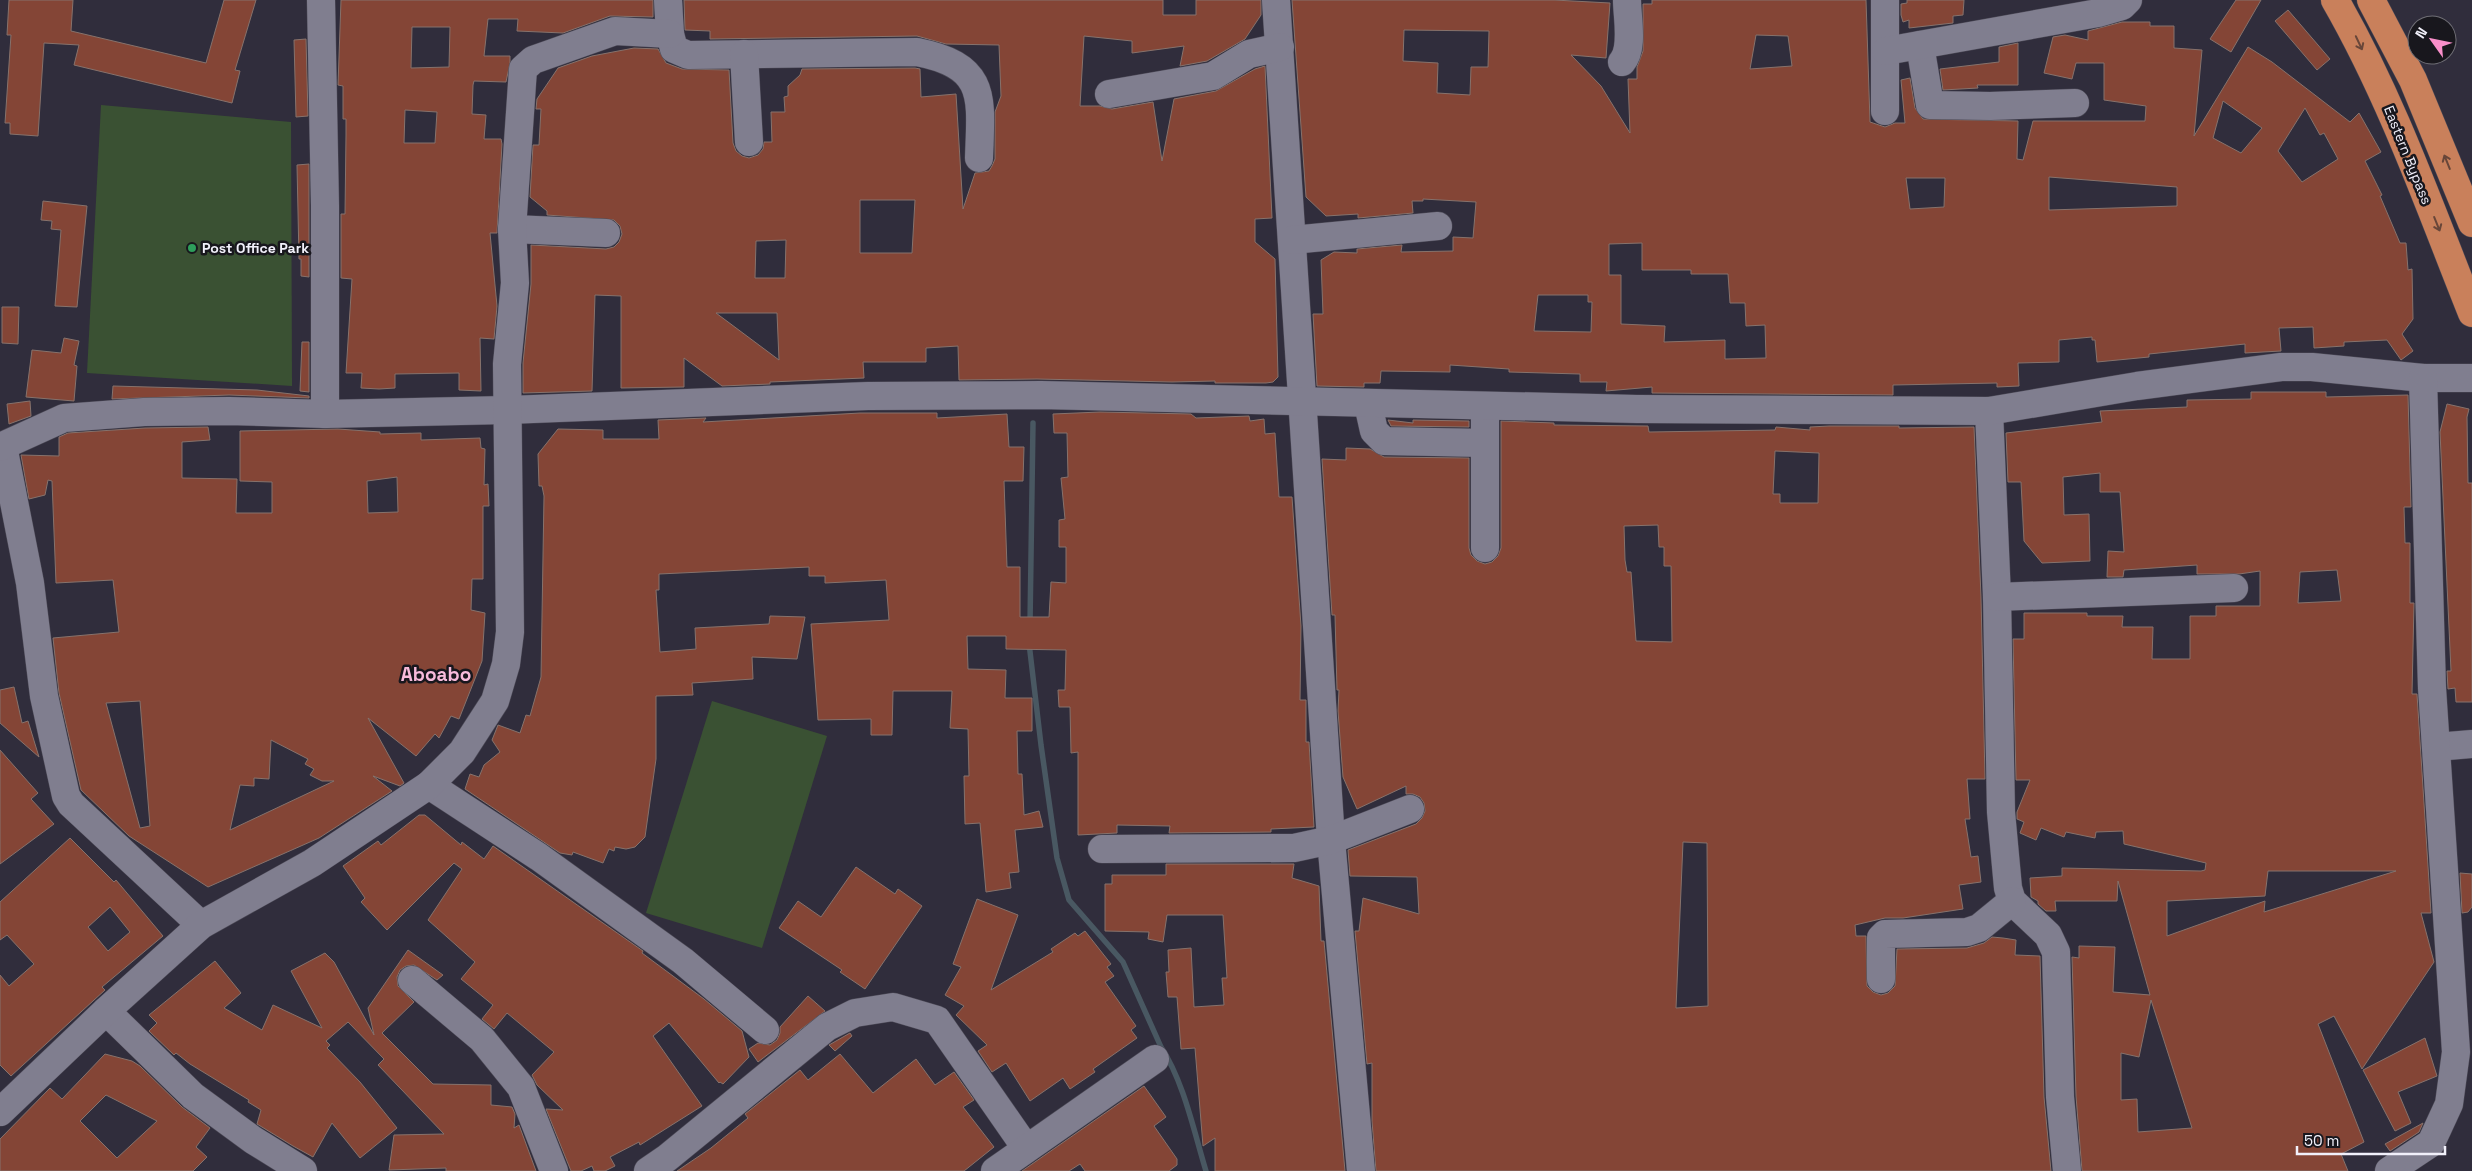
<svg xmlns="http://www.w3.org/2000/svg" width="2472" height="1171" font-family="'Space Grotesk',sans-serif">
<rect width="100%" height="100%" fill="#302d3c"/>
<g fill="#3a5133">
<polygon points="101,105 291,122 292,386 87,373"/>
<polygon points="712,701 827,736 762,948 646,913"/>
</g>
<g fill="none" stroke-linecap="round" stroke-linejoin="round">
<g stroke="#495862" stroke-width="5.5">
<polyline points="1030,624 1033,423"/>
<path d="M1029,643L1041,745L1057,858L1069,900L1123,962L1161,1047C1184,1082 1194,1132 1206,1171"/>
</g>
</g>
<g fill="#844536" stroke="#86726c" fill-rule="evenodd">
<polygon points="9,0 73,0 71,31 206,63 224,0 256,0 235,70 240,71 232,103 74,65 79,45 44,43 38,136 10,134 10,123 5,123 11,35 7,35"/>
<path d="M341,0H653V17L610,16L563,33L517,31L518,19H488L484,56H510V63L506,82L474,81L473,85L472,114L486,115L484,139H501L502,144L497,233H490L497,306L494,339L480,338L481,391L459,390V373L395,374V388L379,389L361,388L362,373H346L352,279L341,278V214H345L346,135V119H343V86L338,85ZM412,27H450L449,67L411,68ZM405,110L437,112L435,143H404Z"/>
<path d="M684,0H1163V15H1196V0H1261V15L1245,39L1207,61L1180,66L1184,46L1132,53V41L1084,36L1080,106H1100L1112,109L1153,102L1162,161L1174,99L1216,91L1255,69L1265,66L1272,218L1255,219V242L1275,259L1278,377L1273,382L1266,383H1215V381L1172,382L1037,379L959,380L958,346L926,348V362H863L864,378L770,382V384L722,386L684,358V387L621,388V296L595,295L592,391L523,393V363L531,284V245L606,249L614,247L619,242L622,234L620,226L614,220L547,215V211L530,197L533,145H539L541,109H536L537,99L558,68L592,56L634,48L658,49L666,63L682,69L729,70L733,143L736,151L742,156L749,158L758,155L763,149L764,142H772L771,112H785L784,97L788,96V86L800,75L802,69L915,68L920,69L921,97L956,94L963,209L975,173L989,171L992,166L995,159V112L1001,96L999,45L946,44L917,36L710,39V31L685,30ZM860,200H915L912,253H860ZM786,240L785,278H755L756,241ZM716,313H777L779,360Z"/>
<path d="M1292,0H1554L1610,3L1606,58L1571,55L1601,86L1630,133L1628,79H1637V67L1643,51V4H1652V0H1866L1870,122L1885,127L1895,123H1905L1901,80L1910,78L1915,108L1923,119L2018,121L2017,159L2023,160L2033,121H2145L2146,106L2104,100V63H2076L2072,79L2044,73L2053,37L2065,35L2088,40V31L2122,22H2150V26H2174V48L2202,50L2194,136L2248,47L2272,62L2350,122L2359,113L2381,152L2365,161L2382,195L2380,196L2400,243H2406L2408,270L2412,269L2413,319L2402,334L2413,351L2401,360L2387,340L2344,342V346L2314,348L2313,327L2279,328L2281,351L2245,353V344L2149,354V357L2097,362L2095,340H2092V337L2059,340V362L2018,363L2019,386L1997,387V383L1893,385V395L1652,393V387L1606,391L1607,382H1580V374L1509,372V369L1450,365V372L1381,371L1380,383H1364V387L1317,386L1313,314H1323L1321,260L1334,252L1357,253V249L1402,245L1401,252L1453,251V237L1473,238L1476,202L1423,199V201H1412L1413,213L1358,218V214L1326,216L1306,197ZM1404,30L1489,31L1488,67H1471L1470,95L1437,93L1438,63L1403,61ZM1756,35L1788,36L1792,66L1750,69ZM2223,101L2262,128L2241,153L2213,138ZM2305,108L2320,135L2324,133L2338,159L2302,182L2278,151ZM2049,177L2177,187V206L2049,210ZM1906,178H1945L1944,207L1910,209ZM1642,243V270H1691V274H1728L1730,303H1745L1746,326L1765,325L1766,358L1725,359V340L1664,342L1665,326L1621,324V275H1609V244ZM1538,295H1588V302H1592L1591,332L1534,331Z"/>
<polygon points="1907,0 1964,0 1963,15 1953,16 1953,23 1909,28 1909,20 1903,22 1901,15 1901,4 1907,3"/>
<polygon points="2236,0 2261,0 2231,52 2210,39"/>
<polygon points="2288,10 2330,59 2317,70 2275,21"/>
<polygon points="306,39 308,116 296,117 294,40"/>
<polygon points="2018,43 2018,85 1977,85 1978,88 1943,90 1940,69 1999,62 1999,47"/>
<polygon points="309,164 309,277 301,276 301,259 299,259 297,165"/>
<polygon points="43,201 87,206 77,307 55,306 61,230 51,229 52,221 41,220"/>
<polygon points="2,307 19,307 18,344 2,343"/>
<polygon points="64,338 79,341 74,365 77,366 74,401 26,397 32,350 61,353"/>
<polygon points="302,342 309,342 309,392 300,391"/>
<polygon points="113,386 257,390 309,396 309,398 229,395 112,399"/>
<path d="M2251,392H2326V397L2408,395L2411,507H2404L2405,543H2410V603H2414L2412,694H2417L2431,913H2421L2434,962L2362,1069L2334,1016L2318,1024L2364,1142L2341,1154L2348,1171H2082L2076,1096L2072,957L2079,958V946L2115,947L2113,992L2150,995L2118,881L2117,901H2055L2056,911H2046L2038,904V901L2031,897L2030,878L2062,876V868L2201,871L2205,870L2206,863L2124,844L2123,831L2096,832L2095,838L2066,832L2064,837L2041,828L2036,840L2020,833L2024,822L2017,819V812L2030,780H2016L2013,639H2024V613H2087V616H2123L2122,627H2153L2152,659H2190V616H2216V606H2260V571L2239,574H2197V565L2124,570L2123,577H2107L2108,551L2124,552L2120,492H2100V473L2063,477L2064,515L2089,514L2090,561L2042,563L2024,541L2021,482H2008L2006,433L2102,422L2100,411L2187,407V400L2251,399ZM2337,570L2341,601L2298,603L2300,572ZM2268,871H2396L2264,912L2265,901L2167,936V901L2265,896ZM2151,1000L2192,1128L2138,1132L2137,1099L2121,1100V1053L2139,1057Z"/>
<polygon points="30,401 31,416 9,424 7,404"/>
<polygon points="2447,404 2469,409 2467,417 2468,483 2472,483 2472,702 2456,702 2455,688 2448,689 2447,671 2451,671 2440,432"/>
<polygon points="1100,412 1191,414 1196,418 1249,416 1250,421 1264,419 1265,434 1275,433 1279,497 1292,497 1301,626 1300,700 1306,700 1306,742 1309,742 1314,827 1271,829 1271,832 1169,833 1170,826 1117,825 1117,833 1078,835 1078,752 1071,753 1070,707 1059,707 1058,690 1065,690 1066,650 1006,649 1006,636 967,636 968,669 1006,670 1005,698 1032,698 1032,731 1017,731 1018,774 1022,774 1024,815 1039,811 1043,827 1015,830 1019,872 1009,873 1011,888 986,892 980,823 965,824 964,776 969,776 968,729 950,728 952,691 893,691 892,735 871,735 871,719 818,720 811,624 889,620 886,580 825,583 825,576 809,576 809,567 659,574 659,590 656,590 660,652 696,649 695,628 769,624 770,616 805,617 797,659 752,657 753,679 692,683 693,695 656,696 656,759 645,837 635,847 626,849 615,847 614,851 609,849 603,863 573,852 572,855 560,853 465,789 470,774 479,777 484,765 500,752 492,740 498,725 520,733 526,715 530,716 541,677 544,496 542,486 539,486 538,454 558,429 603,430 603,439 659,439 658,420 706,418 703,422 860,413 937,413 937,418 1007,414 1009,447 1024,447 1023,481 1004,481 1007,567 1020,567 1020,617 1049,617 1051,582 1066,583 1066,547 1059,547 1059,520 1065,519 1061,478 1068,477 1067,433 1054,433 1053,414"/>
<polygon points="1388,420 1413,423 1413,420 1469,421 1469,427 1391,426"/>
<path d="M1501,421L1554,423V425L1648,426L1649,432L1775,430L1776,427L1810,430V427L1829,426H1899V428L1974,427L1981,597L1985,779H1967L1970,819H1965L1971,857L1978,856L1981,882L1959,885L1963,909L1903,918H1885L1855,925L1856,936H1866L1867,986L1873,992L1881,995L1888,993L1895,986L1897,949L1967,948L1984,943L1992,937L2003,938L2016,940L2015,955L2040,956L2044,1097L2051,1171H1376L1372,1121V1063L1367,1064L1355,931H1359L1363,898L1419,914L1417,877L1350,876L1348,850L1416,824L1422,818L1425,811L1424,803L1420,797L1413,794H1406V786L1357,809L1343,777L1338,711L1339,690H1337L1335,615H1332L1322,459L1346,460V448L1370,449L1384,457L1469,458V548L1471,555L1477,561L1485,564L1492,562L1498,556L1501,548ZM1775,451L1819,453L1818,503H1780V494H1773ZM1658,525L1659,547H1664V566H1671L1672,642L1636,641L1631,572H1627L1625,560L1624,526ZM1683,842L1707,843L1708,1006L1676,1008Z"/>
<path d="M208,427L210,440L182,442V478L237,479L236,513H272V482L240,481V431L338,429L380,432V434L421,433V440L480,438L481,448L485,449L484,485L488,484L489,506H483V579H472L471,610L485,613L482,661L459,719L451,716L439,738L435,734L416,756L368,718L404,783L400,786L373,776L392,791L319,838L208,887L129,836L81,790L59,693L53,638L119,632L113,580L56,583L52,481L48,480L45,495L29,499L21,455L59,456V437L68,433L145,428ZM397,477L398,512L368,513L367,481ZM140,701L150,826L140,828L106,703ZM271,740L308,759L305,764L314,769L310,775L322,781H334L230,830L240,785L254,786V778L269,779Z"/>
<polygon points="14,687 22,723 28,721 39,757 0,723 0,690"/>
<polygon points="0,750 38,793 31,799 54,824 0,864"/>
<polygon points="419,815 425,815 461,845 462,842 484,859 493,846 643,951 642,953 704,999 742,1031 749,1057 723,1084 720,1082 719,1083 669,1023 653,1036 702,1106 640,1145 639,1142 610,1157 615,1166 605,1171 594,1171 592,1166 581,1171 571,1171 546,1109 563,1110 537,1085 532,1075 554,1052 507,1013 494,1029 482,1019 493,1005 461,979 475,962 428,920 462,869 454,863 387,930 361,902 365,898 343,866 378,841 381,845"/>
<path d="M70,838L114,882L116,880L163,936L102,987L105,990L11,1076L0,1065V975L9,986L34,964L7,935L0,940V902ZM110,907L130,932L108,951L88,927Z"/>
<polygon points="1166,864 1294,864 1292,878 1319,886 1321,941 1324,941 1345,1171 1215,1171 1215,1138 1203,1146 1195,1048 1181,1049 1177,997 1168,997 1166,972 1169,972 1168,950 1191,948 1194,1007 1224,1005 1222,978 1227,978 1223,915 1167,915 1163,942 1148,939 1149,932 1105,931 1105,884 1112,884 1112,875 1166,875"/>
<polygon points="856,867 895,894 898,889 922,906 865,989 840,972 842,970 779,928 798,901 821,917"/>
<polygon points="2460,873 2472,874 2472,907 2468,912 2462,913"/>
<polygon points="977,899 1018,915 991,990 1053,952 1051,949 1075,933 1078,936 1085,931 1111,964 1107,967 1114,976 1105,982 1136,1026 1131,1030 1137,1038 1093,1069 1095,1072 1070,1089 1063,1078 1030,1101 1006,1063 992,1072 978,1051 987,1045 956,1015 964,1006 945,995 961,967 953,964"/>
<polygon points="408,950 443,975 437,980 414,965 406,966 400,970 397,977 398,986 414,1002 382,1033 433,1084 491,1085 491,1105 512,1107 515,1114 514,1128 519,1125 536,1171 446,1171 446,1168 389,1170 394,1135 444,1134 378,1065 384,1059 348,1022 326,1041 330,1045 327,1048 360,1082 397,1128 360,1158 332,1123 313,1157 293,1146 257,1124 261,1110 248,1102 249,1100 190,1064 176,1053 174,1055 149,1031 157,1023 149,1015 215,961 241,993 224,1008 262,1030 273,1005 322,1028 291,971 325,953 334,962 374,1035 368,1008"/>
<polygon points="808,996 825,1011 758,1062 749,1049 758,1043 770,1045 777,1040 780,1033 780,1027"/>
<polygon points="850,1033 852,1036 835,1051 829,1045"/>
<polygon points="2425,1038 2437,1076 2398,1092 2411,1123 2395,1131 2363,1070"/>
<path d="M105,1054L132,1061L140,1066L182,1107L210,1128L196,1147L207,1157L193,1171H0V1139L50,1088L62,1099ZM106,1095L157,1121L117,1158L80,1121Z"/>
<polygon points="840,1054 873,1093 916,1059 935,1085 954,1072 974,1100 963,1107 994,1147 964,1171 677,1171 711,1148 748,1118 745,1114 800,1070 808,1080"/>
<polygon points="1144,1086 1166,1117 1154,1126 1177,1159 1177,1165 1169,1171 1085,1171 1080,1164 1069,1171 1022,1171"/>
<polygon points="2423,1123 2419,1132 2390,1151 2385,1144"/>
</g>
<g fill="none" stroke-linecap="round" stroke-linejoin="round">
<g stroke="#4c4a57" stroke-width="29">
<g id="minor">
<polyline points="321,0 325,206 325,414"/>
<path d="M668,0L670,34L674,49L688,55L917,52C988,66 981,97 979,158"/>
<polyline points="1276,0 1331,840 1361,1171"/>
<polyline points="1885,0 1885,111"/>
<polyline points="1920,45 1930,105 1990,106 2075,103"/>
<polyline points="1886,51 2098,13 2122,6 2128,0"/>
<polyline points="744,54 749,142"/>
<path d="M1622,62C1634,48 1627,18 1627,0"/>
<polyline points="1109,94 1213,76 1249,54 1280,47"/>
<polyline points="512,229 606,233"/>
<polyline points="1292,240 1438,226"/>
<polyline points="1368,404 1374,431 1384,441 1484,443"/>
<polyline points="1485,406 1485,548"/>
<polyline points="1989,411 1997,597 2001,812 2008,888 2012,901 2048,935 2056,952 2060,1097 2067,1171"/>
<polyline points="3,446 30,583 44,696 66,796 71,804 201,925"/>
<polyline points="0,447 64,418 144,412 229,411 325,414 506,410 868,396 1041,395 1637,409 1989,411 2137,386 2281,367 2312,367 2423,378 2472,378"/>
<polyline points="1997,597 2234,588"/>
<polyline points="2436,747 2472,744"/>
<polyline points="429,785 539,857 683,961 765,1030"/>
<polyline points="1102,849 1294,848 1331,840 1410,809"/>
<polyline points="1881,979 1881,938 1885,934 1967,932 1979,928 2012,901"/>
<polyline points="412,980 482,1039 521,1087 554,1171"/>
<polyline points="106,1011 193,1096 253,1140 303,1171"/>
<polyline points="0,1112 106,1011 201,925 312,863 429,785 462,752 495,701 506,664 510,632 507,364 515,283 512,229 523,69 533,60 615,31 670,34"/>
<polyline points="648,1171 667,1158 827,1027 855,1013 893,1007 937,1020 1026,1148"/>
<polyline points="995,1171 1155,1059"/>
<polyline points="2389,1171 2431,1143 2449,1104 2456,1052 2432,688 2423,378"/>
</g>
</g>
<g stroke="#4c4a57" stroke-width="29">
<g id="highway">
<path d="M2335,0C2392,99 2430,208 2472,313"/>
<polyline points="2371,0 2413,80 2472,223"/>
</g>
</g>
<use href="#minor" stroke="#807e8f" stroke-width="28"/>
<use href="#highway" stroke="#c9805b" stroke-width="28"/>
</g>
<defs><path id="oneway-shaft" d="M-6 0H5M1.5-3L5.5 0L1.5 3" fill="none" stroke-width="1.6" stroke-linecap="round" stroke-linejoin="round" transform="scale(1.25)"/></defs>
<g stroke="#684639">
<use href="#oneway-shaft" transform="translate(2359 43) rotate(65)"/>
<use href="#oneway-shaft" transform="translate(2447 162) rotate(-112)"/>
<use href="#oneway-shaft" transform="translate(2437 224) rotate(68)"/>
</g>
<circle fill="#2e9e5b" stroke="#18171d" stroke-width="2" cx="192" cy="248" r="5"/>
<g text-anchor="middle" stroke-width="5" stroke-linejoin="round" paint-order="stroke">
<g font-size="14" fill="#f1f0fa" stroke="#18171d">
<text transform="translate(2408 155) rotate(68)" y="5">Eastern Bypass</text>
</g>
<g font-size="14" font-weight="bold" fill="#f1f0fa" stroke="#18171d" text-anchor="start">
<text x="202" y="253">Post Office Park</text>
</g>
<g font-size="19" font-weight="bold" fill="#f8bbdb" stroke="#18171d">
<text x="436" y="681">Aboabo</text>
</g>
</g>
<g transform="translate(2432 40) rotate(303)"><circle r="24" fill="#18171d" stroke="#6f6e75"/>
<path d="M0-4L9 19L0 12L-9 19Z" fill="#f98fca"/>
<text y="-8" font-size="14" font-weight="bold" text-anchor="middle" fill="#f1f0fa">N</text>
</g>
<path d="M2297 1146v8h148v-8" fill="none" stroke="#f1f0fa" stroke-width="2.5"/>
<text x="2304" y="1146" font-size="15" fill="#f1f0fa" stroke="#18171d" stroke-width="4" paint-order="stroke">50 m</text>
</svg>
